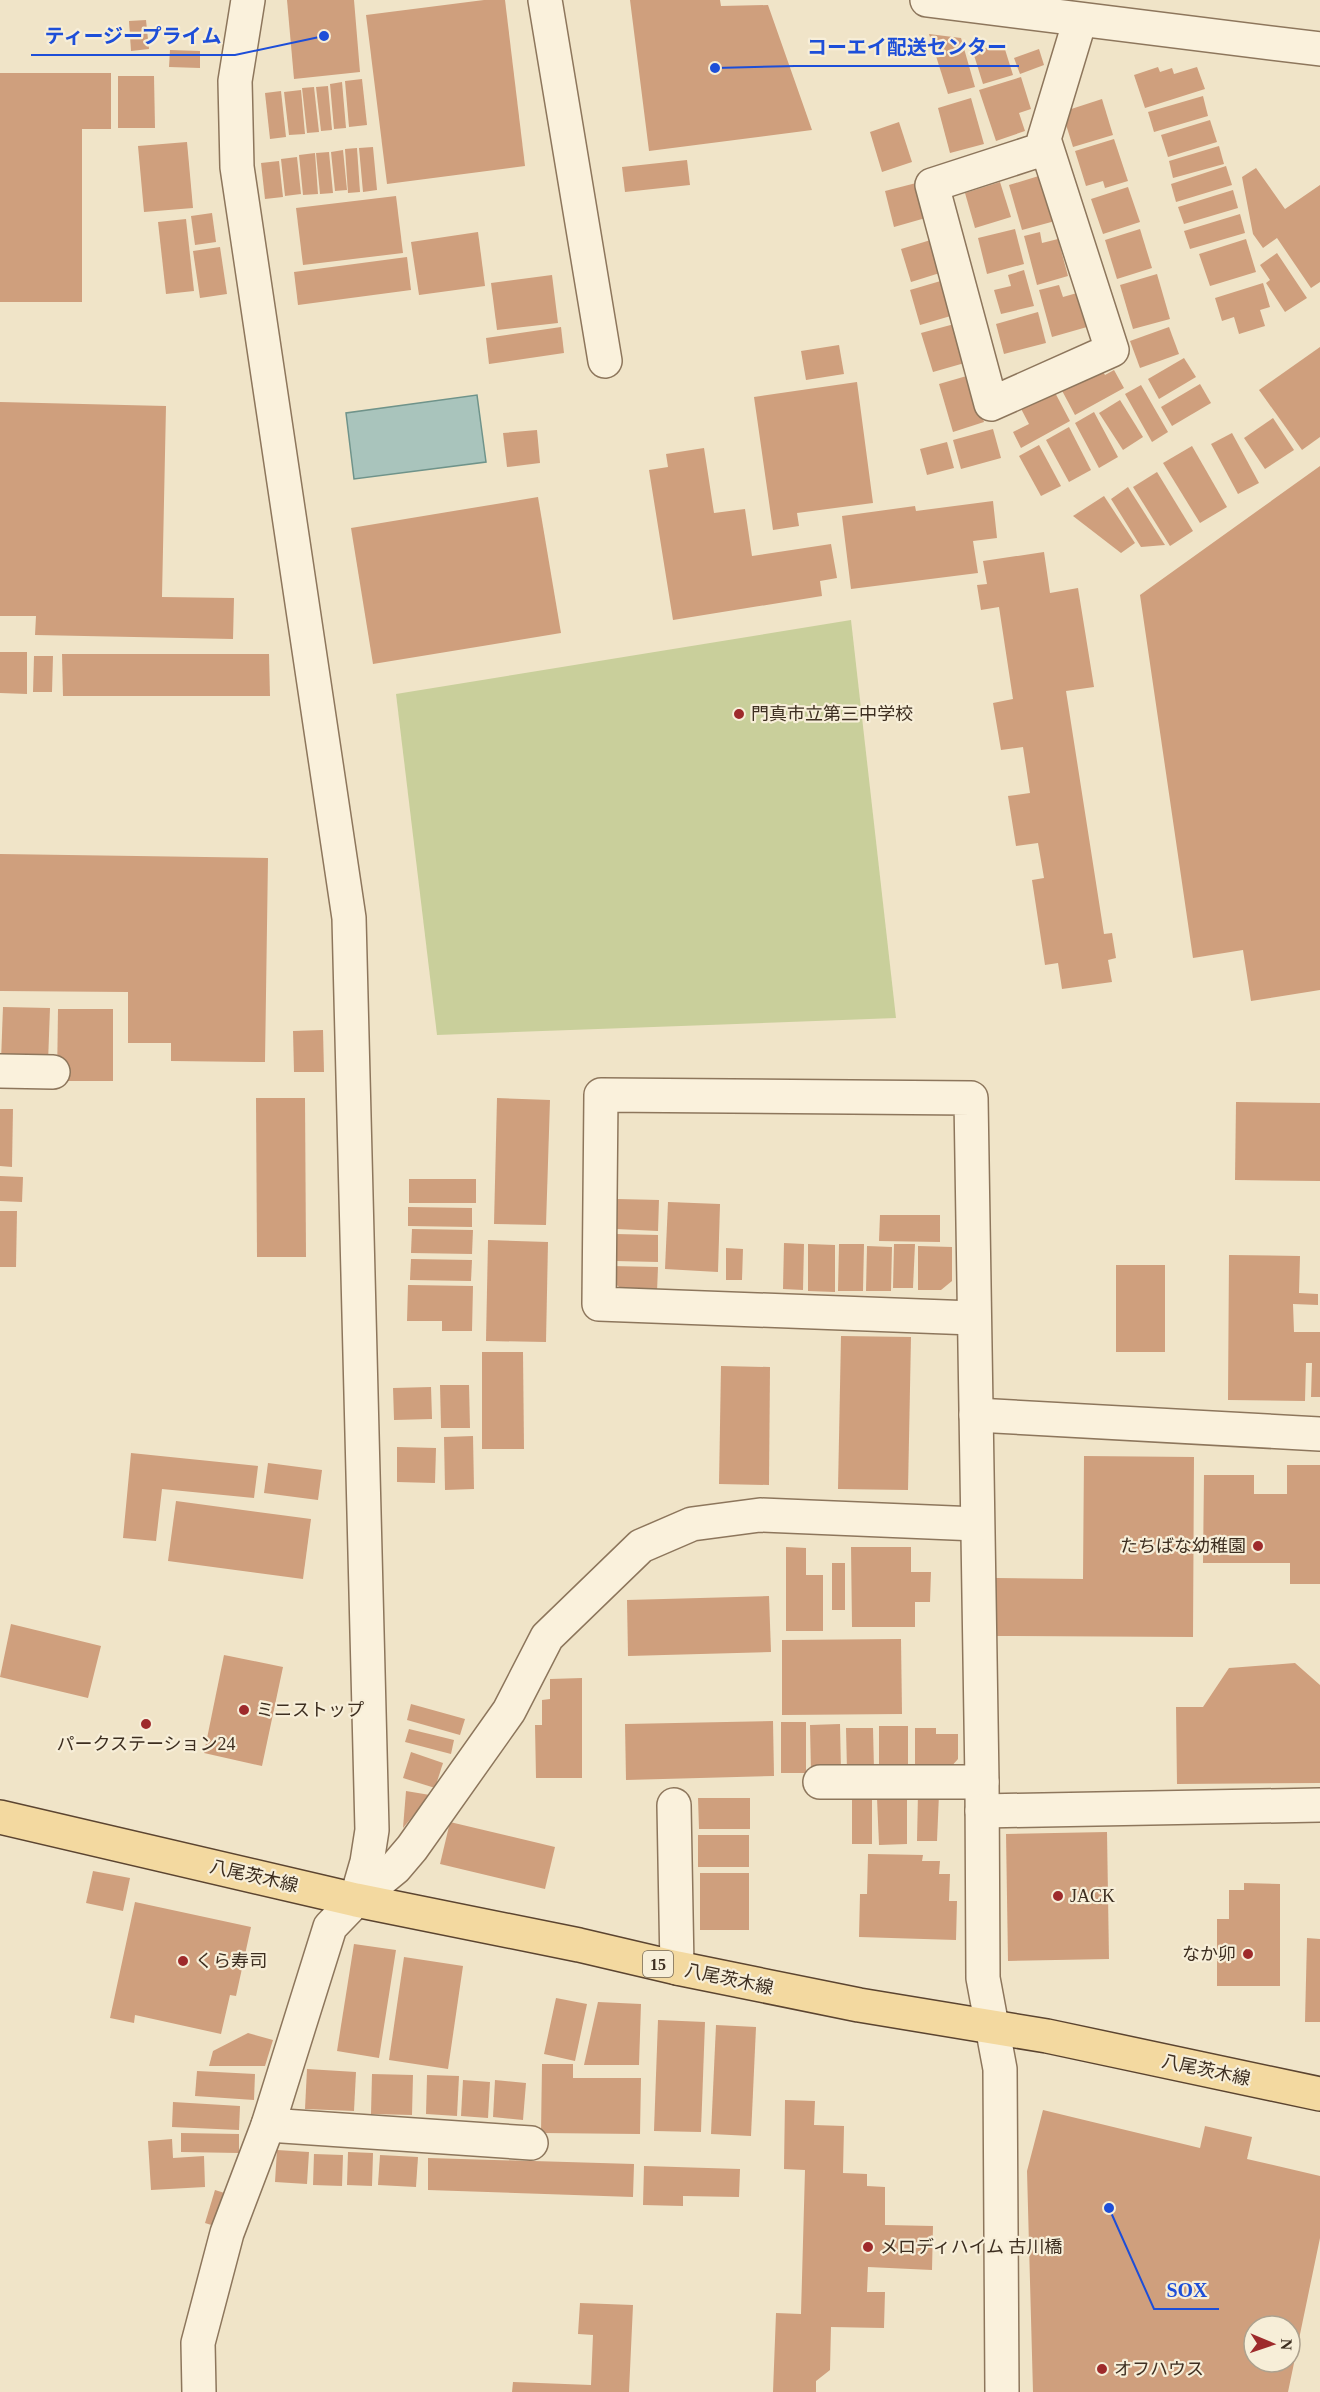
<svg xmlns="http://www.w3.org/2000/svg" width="1320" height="2392" font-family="'Times New Roman','Noto Sans JP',serif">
<rect width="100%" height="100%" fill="#f0e4c8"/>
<polygon fill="#c9cf9b" points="851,620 896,1018 437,1035 396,694"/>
<polygon fill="#a9c4bc" stroke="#6f938a" stroke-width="1.5" points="477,395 486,462 354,479 346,413"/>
<g fill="#cf9f7d" fill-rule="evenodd">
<polygon points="287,0 354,0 360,72 294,79"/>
<polygon points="484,0 505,0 525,166 387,184 366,15"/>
<polygon points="630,0 720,0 721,6 768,5 812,130 649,151"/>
<polygon points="146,20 149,49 131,51 129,21"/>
<polygon points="929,34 961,38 975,87 948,94"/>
<polygon points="1003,43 1013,75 983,84 973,52"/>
<polygon points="1039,49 1044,65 1020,74 1014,58"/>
<polygon points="170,50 200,51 200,68 169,67"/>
<polygon points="1158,67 1160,72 1172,68 1174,74 1197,67 1205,89 1145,108 1134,75"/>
<polygon points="0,73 111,73 111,129 82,129 82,302 0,302"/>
<polygon points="118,76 154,76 155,128 118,128"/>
<polygon points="1021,77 1031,109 1019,113 1025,131 996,141 979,90"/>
<polygon points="362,79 367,125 349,127 345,81"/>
<polygon points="342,82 346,128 334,129 330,84"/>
<polygon points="328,86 332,130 321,131 316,87"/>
<polygon points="314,87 319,132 307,133 302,88"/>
<polygon points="301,90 305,134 289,135 284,92"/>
<polygon points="281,91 286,137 270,139 265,93"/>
<polygon points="1203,96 1208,116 1154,132 1148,112"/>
<polygon points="971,98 984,144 950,153 938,108"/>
<polygon points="1102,99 1113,135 1073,147 1062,112"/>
<polygon points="1210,120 1217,142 1168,157 1161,135"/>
<polygon points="899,122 912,162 882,172 870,132"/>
<polygon points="1114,139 1128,181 1105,188 1103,181 1086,186 1075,151"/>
<polygon points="187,142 193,208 144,212 138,146"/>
<polygon points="1219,146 1224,164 1173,178 1169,161"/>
<polygon points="373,147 377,190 363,192 359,148"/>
<polygon points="357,148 360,192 348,193 345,149"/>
<polygon points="343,150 347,190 335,191 331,152"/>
<polygon points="329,152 333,193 320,194 316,153"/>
<polygon points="315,153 318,194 303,195 299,155"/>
<polygon points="297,157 301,194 285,196 281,159"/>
<polygon points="687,160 690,185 625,192 622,167"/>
<polygon points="279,161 283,197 265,199 261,163"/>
<polygon points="1226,166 1232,185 1176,202 1171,184"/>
<polygon points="1256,168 1285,209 1320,185 1320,282 1311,288 1277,238 1263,248 1253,234 1242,177"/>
<polygon points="1042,175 1055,221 1022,230 1009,185"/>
<polygon points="920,182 929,217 894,227 885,191"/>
<polygon points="1000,182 1011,217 975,228 965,193"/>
<polygon points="1128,187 1140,222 1103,234 1091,199"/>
<polygon points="1233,190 1238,208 1184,224 1178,207"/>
<polygon points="396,196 403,253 303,265 296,208"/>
<polygon points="212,213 216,242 195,245 191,216"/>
<polygon points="1240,214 1245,233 1190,249 1184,231"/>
<polygon points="186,219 194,291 166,294 158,222"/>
<polygon points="1015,229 1024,264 987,274 978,238"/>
<polygon points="1140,229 1152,268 1117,279 1105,240"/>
<polygon points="478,232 485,286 419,295 411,242"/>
<polygon points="1040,232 1042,243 1058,239 1068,276 1037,285 1024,236"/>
<polygon points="934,239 943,272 911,282 901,249"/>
<polygon points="1246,239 1256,272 1210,286 1199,254"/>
<polygon points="220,247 227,294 200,298 193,251"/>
<polygon points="1277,253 1307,298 1285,312 1266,283 1270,280 1260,265"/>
<polygon points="407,257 411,290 298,305 294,272"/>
<polygon points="1024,270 1034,306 1001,314 994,290 1011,286 1008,275"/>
<polygon points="1157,274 1170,319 1133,329 1120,285"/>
<polygon points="552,275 558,323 497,330 491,283"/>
<polygon points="944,280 954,315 920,325 910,290"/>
<polygon points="1263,283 1270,307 1260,310 1265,326 1239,334 1234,317 1222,321 1215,298"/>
<polygon points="1059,285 1063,297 1077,293 1087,327 1052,337 1039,290"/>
<polygon points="1038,312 1046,343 1004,354 996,324"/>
<polygon points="958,323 968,362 933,372 921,333"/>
<polygon points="561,327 564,353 489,364 486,338"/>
<polygon points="1169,327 1179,354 1140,368 1130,341"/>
<polygon points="839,345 844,374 806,380 801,351"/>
<polygon points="1320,347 1320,437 1302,450 1259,390"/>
<polygon points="1184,358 1196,377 1159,399 1148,379"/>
<polygon points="1098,363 1105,375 1114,370 1124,388 1075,415 1059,385"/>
<polygon points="970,375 984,422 953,432 939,384"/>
<polygon points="857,382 873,503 797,513 799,526 773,530 754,397"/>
<polygon points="1200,384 1211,403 1172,426 1161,407"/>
<polygon points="1051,385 1070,421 1021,448 1013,432 1029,424 1018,403"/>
<polygon points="1141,385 1168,432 1152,442 1125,394"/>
<polygon points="1120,400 1143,437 1123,450 1099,413"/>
<polygon points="0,402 166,406 162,597 234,598 233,639 35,635 36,616 0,616"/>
<polygon points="1094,412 1118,457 1099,468 1075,423"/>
<polygon points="1273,418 1294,450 1265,469 1244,438"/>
<polygon points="1069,427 1091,470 1069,482 1046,440"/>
<polygon points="993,429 1001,458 961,469 953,440"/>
<polygon points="537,430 540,463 507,467 503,433"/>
<polygon points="1232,433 1259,483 1238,494 1211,444"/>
<polygon points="947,442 954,468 927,475 920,449"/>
<polygon points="1039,445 1061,486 1041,496 1019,456"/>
<polygon points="1192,446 1227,507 1200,523 1163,463"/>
<polygon points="704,448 714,513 745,509 752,556 831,544 837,578 820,581 822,596 673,620 649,470 668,467 666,454"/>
<polygon points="1320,466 1320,990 1251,1001 1243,950 1193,958 1140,595"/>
<polygon points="1157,472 1193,531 1170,546 1133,487"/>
<polygon points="1128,487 1165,545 1141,547 1111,499"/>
<polygon points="1104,496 1135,543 1121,553 1073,516"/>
<polygon points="538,497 561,633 373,664 351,528"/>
<polygon points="993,501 997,538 973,541 978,573 851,589 842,516 915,506 916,511"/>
<polygon points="1044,552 1050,593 1078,588 1094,687 1066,691 1104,934 1112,933 1116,958 1108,960 1112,982 1062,989 1058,963 1045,965 1032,880 1044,878 1038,843 1016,846 1008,796 1030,793 1023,747 1001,750 993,703 1013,699 999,607 981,610 977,585 987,584 983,561"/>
<polygon points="0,652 27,652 27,694 0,693"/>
<polygon points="62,654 269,654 270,696 63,696"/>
<polygon points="34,656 53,656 52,692 33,692"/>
<polygon points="0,854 268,858 265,1062 171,1061 171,1043 128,1043 128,992 0,991"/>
<polygon points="3,1007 50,1008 48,1063 1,1061"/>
<polygon points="58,1009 113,1009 113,1081 57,1081"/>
<polygon points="323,1030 324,1072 294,1072 293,1031"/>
<polygon points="256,1098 305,1098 306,1257 257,1257"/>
<polygon points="497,1098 550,1100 546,1225 494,1224"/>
<polygon points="1236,1102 1320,1103 1320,1181 1235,1180"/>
<polygon points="0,1109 13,1109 12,1167 0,1166"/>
<polygon points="0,1176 23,1177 22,1202 0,1201"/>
<rect x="409" y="1179" width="67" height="24"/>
<polygon points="617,1199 659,1200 658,1231 616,1229"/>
<polygon points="668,1202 720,1204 718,1272 665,1269"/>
<polygon points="408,1207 472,1208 472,1227 408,1226"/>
<polygon points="0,1211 17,1211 16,1267 0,1267"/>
<polygon points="880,1215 940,1215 940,1242 879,1241"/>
<polygon points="412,1229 473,1230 472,1254 411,1253"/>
<polygon points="616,1234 658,1235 658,1262 615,1261"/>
<polygon points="488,1240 548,1242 546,1342 486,1341"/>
<polygon points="784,1243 804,1244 803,1290 783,1289"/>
<polygon points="808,1244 835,1245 835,1292 808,1291"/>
<polygon points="839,1244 864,1244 863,1291 838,1291"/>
<polygon points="894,1244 915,1244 913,1288 893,1288"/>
<polygon points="867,1246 892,1247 891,1291 866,1291"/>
<polygon points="918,1246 952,1247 952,1281 941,1290 918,1290"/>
<polygon points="726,1248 743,1249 742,1280 726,1280"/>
<polygon points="1229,1255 1300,1256 1299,1293 1318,1294 1318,1305 1293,1304 1294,1332 1320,1332 1320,1397 1311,1397 1312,1363 1306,1363 1305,1401 1228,1400"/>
<polygon points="411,1259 472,1260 471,1281 410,1280"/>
<rect x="1116" y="1265" width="49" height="87"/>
<polygon points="611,1266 658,1267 657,1292 626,1292 611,1281"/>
<polygon points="408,1285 473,1286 472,1331 442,1331 442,1321 407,1321"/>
<polygon points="841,1336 911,1337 908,1490 838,1489"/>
<polygon points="482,1352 523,1352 524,1449 482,1449"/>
<polygon points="721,1366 770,1367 769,1485 719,1484"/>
<polygon points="440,1385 469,1385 470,1428 441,1428"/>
<polygon points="431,1387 432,1419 394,1420 393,1388"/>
<polygon points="473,1436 474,1489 445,1490 444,1437"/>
<polygon points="397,1447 436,1448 435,1483 397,1482"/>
<polygon points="131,1453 258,1466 254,1498 162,1489 156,1541 123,1538"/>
<polygon points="1084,1456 1194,1457 1193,1637 996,1636 996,1578 1083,1579"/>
<polygon points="268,1463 322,1470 318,1500 264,1493"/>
<polygon points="1287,1465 1320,1465 1320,1584 1290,1584 1290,1563 1203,1563 1204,1475 1254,1475 1254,1494 1287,1494"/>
<polygon points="176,1501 311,1519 303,1579 168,1561"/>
<polygon points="786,1547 806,1548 806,1575 823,1575 823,1631 786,1631"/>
<polygon points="851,1547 911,1547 911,1572 931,1572 930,1602 915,1602 915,1627 852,1627"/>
<rect x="832" y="1563" width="13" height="47"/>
<polygon points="769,1596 771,1652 628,1656 627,1600"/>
<polygon points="11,1624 101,1646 88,1698 0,1677"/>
<polygon points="901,1639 902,1714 782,1715 782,1640"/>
<polygon points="224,1655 283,1667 262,1766 204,1753"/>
<polygon points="1295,1663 1320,1685 1320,1783 1177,1784 1176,1707 1203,1707 1229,1668"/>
<polygon points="582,1678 582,1778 536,1778 535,1725 542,1725 542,1700 550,1699 550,1679"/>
<polygon points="411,1704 465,1719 460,1735 407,1720"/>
<polygon points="773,1721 774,1776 626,1780 625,1724"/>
<rect x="781" y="1722" width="25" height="51"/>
<polygon points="840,1724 841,1772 811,1772 810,1725"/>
<polygon points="879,1726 908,1726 908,1769 879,1770"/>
<polygon points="846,1728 873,1728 874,1770 847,1771"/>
<polygon points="915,1728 936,1728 936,1734 958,1734 958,1759 949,1769 915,1769"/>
<polygon points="409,1729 454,1740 451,1754 405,1742"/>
<polygon points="411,1752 443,1763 435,1788 403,1778"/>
<polygon points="406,1791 430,1795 403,1828"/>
<polygon points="918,1793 939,1794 937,1841 917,1841"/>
<polygon points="698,1798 750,1798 750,1829 699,1829"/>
<polygon points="877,1798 907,1798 907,1844 879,1845"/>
<rect x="852" y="1799" width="20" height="45"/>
<polygon points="450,1822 555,1847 545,1889 440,1864"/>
<polygon points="1107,1832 1109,1959 1008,1961 1006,1834"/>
<rect x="698" y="1835" width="51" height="32"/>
<polygon points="868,1854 923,1855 922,1861 940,1861 939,1874 950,1874 949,1901 957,1901 956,1940 859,1937 860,1894 867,1894"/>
<polygon points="93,1871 130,1878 123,1911 86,1903"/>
<rect x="700" y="1873" width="49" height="57"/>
<polygon points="1244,1883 1280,1884 1280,1986 1217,1986 1217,1919 1229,1919 1229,1890 1244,1890"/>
<polygon points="135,1902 251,1927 236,1996 230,1995 221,2034 135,2015 134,2023 110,2018"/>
<polygon points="1307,1938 1320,1939 1320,2022 1305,2022"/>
<polygon points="354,1944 396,1950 379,2058 337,2051"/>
<polygon points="404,1957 463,1966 448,2069 389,2060"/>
<polygon points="556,1998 587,2004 575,2061 544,2054"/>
<polygon points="598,2002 641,2004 639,2065 584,2065"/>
<polygon points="658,2020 705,2022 701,2132 654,2131"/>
<polygon points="716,2025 756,2027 751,2136 711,2134"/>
<polygon points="248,2033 273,2040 265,2066 209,2066 213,2051"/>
<polygon points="542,2064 573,2064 573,2078 641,2078 640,2134 541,2133"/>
<polygon points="307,2069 356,2072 354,2111 305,2109"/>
<polygon points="197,2071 255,2074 254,2100 195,2096"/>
<polygon points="372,2074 413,2075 412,2115 371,2114"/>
<polygon points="427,2075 459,2076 457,2116 426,2114"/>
<polygon points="463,2080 490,2082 488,2118 461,2116"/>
<polygon points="495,2080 526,2083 523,2120 493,2117"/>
<polygon points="785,2100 815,2101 814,2125 844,2126 843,2173 867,2174 867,2186 885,2187 885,2225 933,2226 932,2270 868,2267 867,2292 885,2292 884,2328 831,2327 830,2370 816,2381 816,2392 773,2392 776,2313 801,2314 805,2170 784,2169"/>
<polygon points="173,2102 240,2106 239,2130 172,2127"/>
<path d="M1043,2110L1200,2148L1205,2126L1252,2137L1247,2159L1320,2176V2238L1288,2392H1033L1027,2171ZM1254,2326H1290V2362H1254Z"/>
<polygon points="181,2133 239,2134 239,2153 181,2152"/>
<polygon points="172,2139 173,2158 204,2156 205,2187 151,2190 148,2141"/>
<polygon points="277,2150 309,2152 307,2184 275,2182"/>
<polygon points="348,2152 373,2153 372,2186 347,2185"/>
<polygon points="314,2154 343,2155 342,2186 313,2185"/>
<polygon points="380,2155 418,2157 416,2187 378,2185"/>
<polygon points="428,2158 634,2164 633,2197 428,2190"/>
<polygon points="644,2166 740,2169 739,2197 683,2196 683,2206 643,2205"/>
<polygon points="215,2190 231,2195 221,2228 205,2223"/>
<polygon points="580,2303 633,2305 629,2392 512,2392 513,2382 591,2385 593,2335 578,2334"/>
</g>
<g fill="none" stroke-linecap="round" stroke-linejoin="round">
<g stroke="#8d765c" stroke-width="36">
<g id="minor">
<polyline points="545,0 605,361"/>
<polyline points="1046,148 932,185 991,404 1112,350 1044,139 1080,20"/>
<polyline points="0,1071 53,1072"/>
<polyline points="973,1318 599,1304 601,1095 971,1098 982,1782 983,1978 1000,2069 1002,2392"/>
<polyline points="976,1415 1320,1434"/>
<polyline points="820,1782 982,1782"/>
<polyline points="674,1805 677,1968"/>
<polyline points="982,1811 1320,1805"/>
<polyline points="268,2125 531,2143"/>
<polyline points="199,2392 198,2343 227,2233 268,2125 330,1927 356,1900 395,1868 412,1848 509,1711 547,1637 641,1546 692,1524 760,1515 977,1524"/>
</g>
</g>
<g stroke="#8d765c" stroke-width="36">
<g id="tertiary">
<polyline points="248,0 235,81 237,167 349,918 372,1830 367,1862 356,1900"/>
<polyline points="927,0 1320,49"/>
</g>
</g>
<g stroke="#5b4430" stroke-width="36">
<polyline id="primary" points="0,1817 356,1900 579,1945 677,1968 859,2005 1047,2036 1320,2094"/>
</g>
<use href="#minor" stroke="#faf1dc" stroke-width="33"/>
<use href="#tertiary" stroke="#faf1dc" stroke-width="33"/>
<use href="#primary" stroke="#f3d9a0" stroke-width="33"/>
</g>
<g fill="#9e2a2b" stroke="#f7eed8" stroke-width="2">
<circle cx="739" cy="714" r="6"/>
<circle cx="1258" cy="1546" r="6"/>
<circle cx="244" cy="1710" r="6"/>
<circle cx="146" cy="1724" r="6"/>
<circle cx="1058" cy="1896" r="6"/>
<circle cx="1248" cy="1954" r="6"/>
<circle cx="183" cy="1961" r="6"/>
<circle cx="868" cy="2247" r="6"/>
<circle cx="1102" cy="2369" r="6"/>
</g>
<g text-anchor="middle" stroke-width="4.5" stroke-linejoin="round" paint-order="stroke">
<rect fill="#f7eed8" stroke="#756857" stroke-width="1.5" x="643" y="1951" width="30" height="26" rx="4.5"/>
<g font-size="16" font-weight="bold" fill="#3d2e20">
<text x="658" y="1970">15</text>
</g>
<g font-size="18" fill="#3d2e20" stroke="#f7eed8" text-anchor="start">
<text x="751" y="720">門真市立第三中学校</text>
<text x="1246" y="1552" text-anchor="end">たちばな幼稚園</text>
<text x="256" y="1716">ミニストップ</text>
<text x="146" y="1750" text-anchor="middle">パークステーション24</text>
<text x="1070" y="1902">JACK</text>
<text x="1236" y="1960" text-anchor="end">なか卯</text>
<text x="195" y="1967">くら寿司</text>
<text x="880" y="2253">メロディハイム 古川橋</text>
<text x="1114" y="2375">オフハウス</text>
</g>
<g font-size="18" fill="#3d2e20" stroke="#f7eed8">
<text transform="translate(254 1876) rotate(13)" y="6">八尾茨木線</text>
<text transform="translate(729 1979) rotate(12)" y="6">八尾茨木線</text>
<text transform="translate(1206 2070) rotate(12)" y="6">八尾茨木線</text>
</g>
</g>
<path fill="none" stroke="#1d4ed8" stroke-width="2" d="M324 36L235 55H31M715 68L795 66H1019M1109 2208L1154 2309H1219"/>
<g fill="#1d4ed8" stroke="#f7eed8" stroke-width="2">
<circle cx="324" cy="36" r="6"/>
<circle cx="715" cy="68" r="6"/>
<circle cx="1109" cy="2208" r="6"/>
</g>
<g font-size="20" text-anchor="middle" font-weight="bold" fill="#1d4ed8" stroke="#f7eed8" stroke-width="4.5" stroke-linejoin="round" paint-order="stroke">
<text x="133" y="43">ティージープライム</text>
<text x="907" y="54">コーエイ配送センター</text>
<text x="1187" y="2297">SOX</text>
</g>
<g transform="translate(1272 2344) rotate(92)"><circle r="28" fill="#f7eed8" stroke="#ada18e" stroke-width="1.5"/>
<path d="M0-4.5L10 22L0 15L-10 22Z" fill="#9e2a2b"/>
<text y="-9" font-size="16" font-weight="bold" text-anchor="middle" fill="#3d2e20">N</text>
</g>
</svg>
